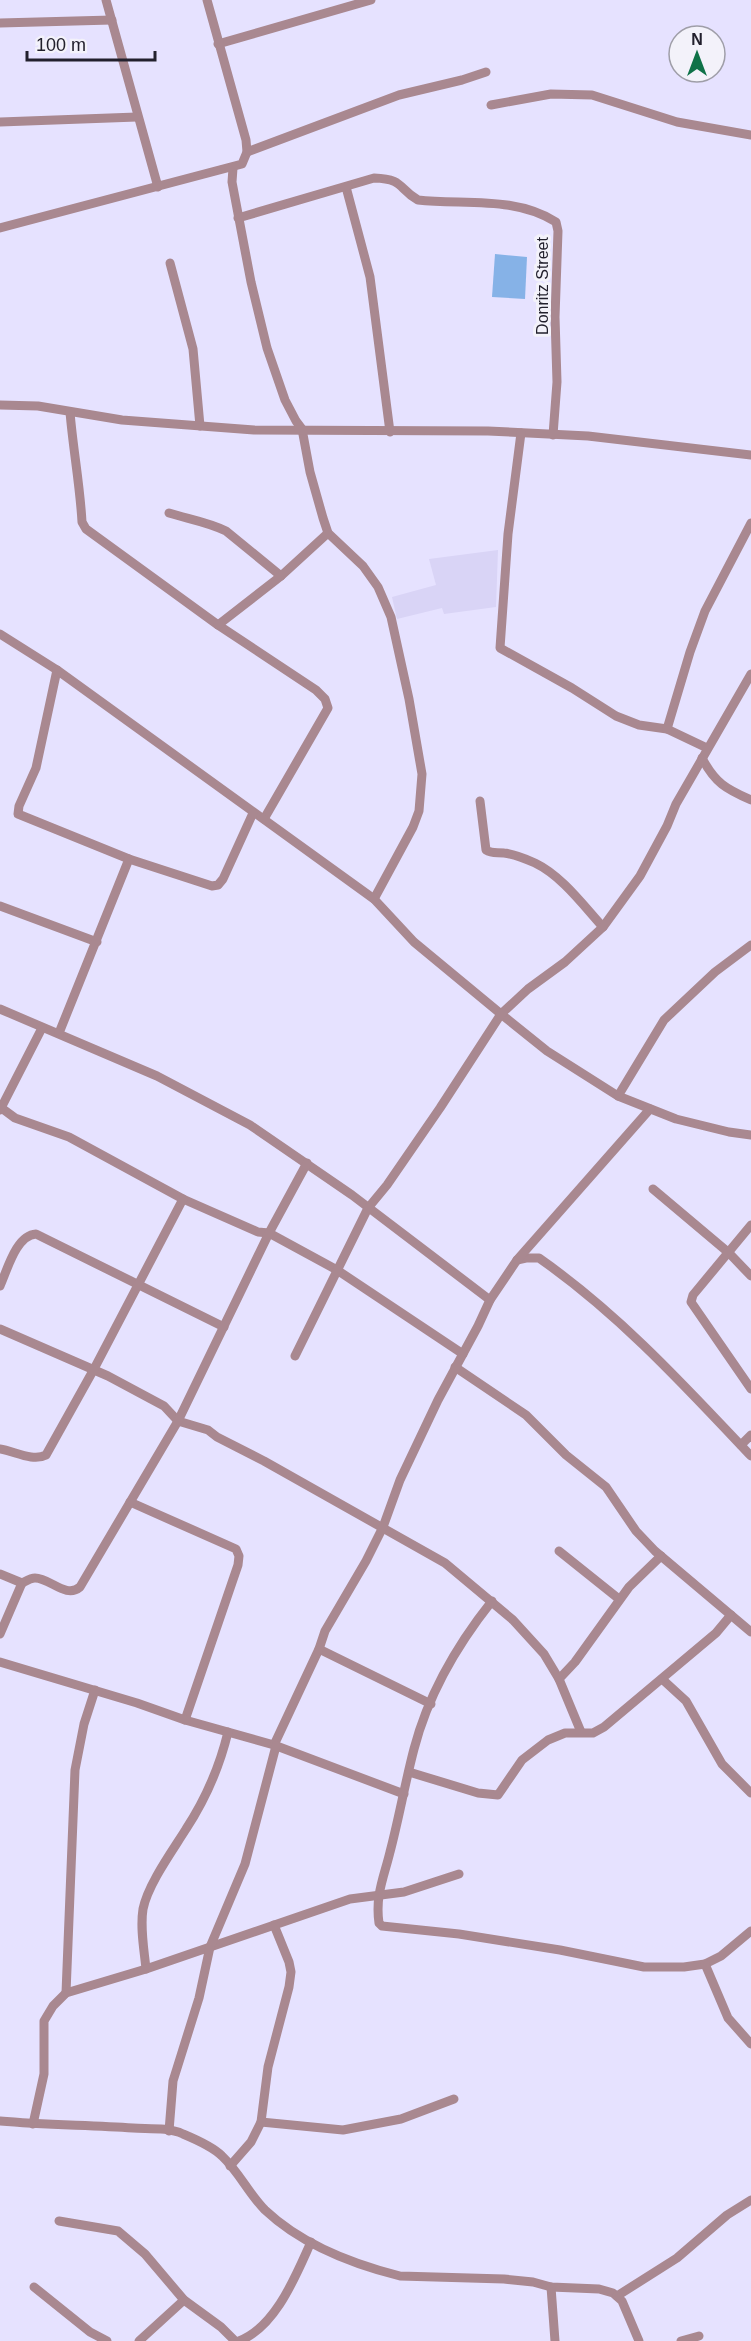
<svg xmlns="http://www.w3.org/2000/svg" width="751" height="2341" font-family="Arial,sans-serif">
<rect width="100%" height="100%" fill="#e6e2ff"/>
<polygon fill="#d9d4f6" points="498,550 496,607 444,614 442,608 397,619 392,597 436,585 429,559"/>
<polygon fill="#86b2e7" points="495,254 527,257 525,299 492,297"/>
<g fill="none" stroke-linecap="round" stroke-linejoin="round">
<g stroke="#a98890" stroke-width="9">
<polyline points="106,0 158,187"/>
<polyline points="0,23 112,20"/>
<polyline points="218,44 371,0"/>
<polyline points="491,105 551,94 592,95 677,122 751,135"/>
<polyline points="0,122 137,117"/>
<polyline points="247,152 399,95 462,80 486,72"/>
<polyline points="233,168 232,182 251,282 267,348 285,400 296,421 302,429 310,472 323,518 328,533 363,566 378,587 391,617 409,699 422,774 419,811 413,827 374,899"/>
<polyline points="346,187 370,277 390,432"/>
<path d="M238,218L374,178C405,179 397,188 418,200C464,205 515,196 556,222L558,231L555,317L557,382L553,435"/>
<polyline points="0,228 242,164 247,152 246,140 207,0"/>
<polyline points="170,263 193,349 200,426"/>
<polyline points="0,405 38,406 122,420 254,430 488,431 588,436 751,455"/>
<path d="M70,412C73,449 80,485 82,522L86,529L218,625L316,690L325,699L328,708L264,819"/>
<polyline points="521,433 508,534 500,648 572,688 616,716 639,725 667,729 707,748"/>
<path d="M169,513C188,519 208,522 226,531L281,576"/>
<polyline points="218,625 281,576 328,533"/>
<polyline points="0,634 57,670 374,899 414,942 501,1014 547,1051 618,1096 676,1119 729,1132 751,1135"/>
<polyline points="57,670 36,768 19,806 18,814 129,859 212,886 218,885 223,879 253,813"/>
<polyline points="667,729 690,652 705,611 751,523"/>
<path d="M702,758C715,783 726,789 751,800"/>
<path d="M480,801L486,850C492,854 497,852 504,853C513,854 526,859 535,863C562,876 583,905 603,927"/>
<polyline points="0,906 97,942"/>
<polyline points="0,1009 157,1076 250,1125 352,1195 490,1300"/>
<polyline points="59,1033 129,859"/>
<polyline points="618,1096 664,1020 715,972 751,945"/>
<polyline points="0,1107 15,1118 69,1137 183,1199 258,1232 269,1233 337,1270 463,1354"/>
<polyline points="0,1110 42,1028"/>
<polyline points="653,1189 729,1253 751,1276"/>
<polyline points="751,1225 693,1295 691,1302 751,1389"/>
<path d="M517,1260L526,1258H539C619,1314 684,1385 751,1456"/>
<path d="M0,1286C7,1271 16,1235 36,1234L224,1327"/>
<polyline points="0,1329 108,1376 164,1406 178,1421 208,1430 217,1437 264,1461 445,1563 513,1620 544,1654 559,1679 581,1732"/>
<polyline points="295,1356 368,1208 387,1185 440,1108 501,1014 528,989 565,962 603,927 640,876 667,826 676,804 751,674"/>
<polyline points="455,1367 526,1415 566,1455 606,1487 636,1531 655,1551 751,1632"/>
<polyline points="741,1445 751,1435"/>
<path d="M0,1449C14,1451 33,1462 46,1455L94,1369L183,1199"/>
<polyline points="130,1502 236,1549 239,1556 238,1565 185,1720"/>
<polyline points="559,1551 619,1599"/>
<path d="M0,1574L22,1583C26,1581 31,1578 35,1578C50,1578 66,1599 80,1587L178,1421L269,1233L307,1163"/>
<path d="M492,1601C457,1645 428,1695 414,1749C405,1783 399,1818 390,1852C384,1877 375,1895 379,1923L382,1926L459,1934L560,1950L644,1967H684L705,1964L721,1956L751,1931"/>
<polyline points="0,1634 22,1583"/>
<polyline points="319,1649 431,1704"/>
<polyline points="0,1662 137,1703 185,1720 274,1745 404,1794"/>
<polyline points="559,1679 575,1662 629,1587 661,1556"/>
<polyline points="662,1679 686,1701 722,1764 751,1793"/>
<polyline points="274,1745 319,1649 325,1631 366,1561 383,1527 400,1480 438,1400 478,1326 490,1300 517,1260 650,1109"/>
<polyline points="409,1772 478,1793 498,1795 522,1760 548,1740 565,1733 593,1733 604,1727 716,1633 731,1615"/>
<polyline points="705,1964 728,2018 751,2044"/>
<path d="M146,1969C144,1949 140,1928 143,1909C148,1884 173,1850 186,1829C205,1800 220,1765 228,1732"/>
<polyline points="66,1993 75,1770 84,1724 95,1690"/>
<path d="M0,2121C44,2125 88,2125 133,2128C148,2129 168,2127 183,2134C195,2139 213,2147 222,2156C239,2172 249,2194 265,2210C301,2244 352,2264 400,2276L504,2279L533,2282L551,2287L599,2289L613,2293L622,2301L639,2341"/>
<polyline points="261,2122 343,2130 401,2119 454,2099"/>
<polyline points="33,2124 44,2074 44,2021 53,2006 66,1993 146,1969 350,1899 404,1892 459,1874"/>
<polyline points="169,2131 173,2081 199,1998 210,1947 245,1864 276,1746"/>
<polyline points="230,2166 251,2142 261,2122 268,2067 289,1987 291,1972 289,1962 274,1925"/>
<polyline points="59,2221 118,2231 145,2254 184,2300 221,2327 235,2341"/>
<polyline points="34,2287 90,2332 107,2341"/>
<polyline points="551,2287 555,2341"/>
<polyline points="617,2296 677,2258 727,2215 751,2200"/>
<polyline points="139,2341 184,2300"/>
<path d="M239,2341C276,2327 296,2275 311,2242"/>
<polyline points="681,2341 699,2336"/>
</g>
</g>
<g text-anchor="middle" stroke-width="6" stroke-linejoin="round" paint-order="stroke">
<g font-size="16" fill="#22202d" stroke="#f3f2fa">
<text transform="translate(542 286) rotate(-90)" y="6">Donritz Street</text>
</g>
</g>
<g transform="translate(697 54)"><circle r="28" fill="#f3f2fa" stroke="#9f9ea8" stroke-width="1.5"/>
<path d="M0-4.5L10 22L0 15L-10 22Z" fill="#0f7248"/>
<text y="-9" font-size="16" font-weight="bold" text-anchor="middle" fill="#22202d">N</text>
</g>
<path d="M27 51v9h128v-9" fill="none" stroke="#22202d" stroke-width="3"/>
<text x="36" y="51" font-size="18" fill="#22202d" stroke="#f3f2fa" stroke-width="4.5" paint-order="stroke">100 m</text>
</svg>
